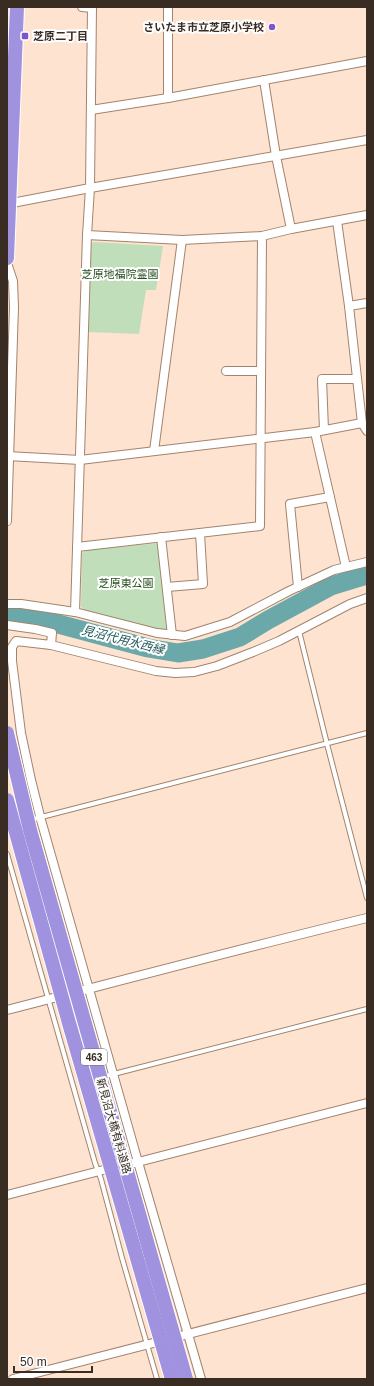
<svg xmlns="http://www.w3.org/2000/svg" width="374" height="1386" font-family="Helvetica,'Noto Sans JP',sans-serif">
<rect width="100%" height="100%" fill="#fee3d0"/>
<g fill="#c1deba">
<polygon points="93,242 163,246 156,290 146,290 139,334 87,332 90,246"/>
<polygon points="160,543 168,632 84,610 81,606 82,553 87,550"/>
</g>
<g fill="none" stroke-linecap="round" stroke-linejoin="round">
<polyline stroke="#6ba8aa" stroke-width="19" points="7,616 47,621 148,648 178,653 203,649 240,637 268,620 331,586 367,575"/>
<g stroke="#a2846e" stroke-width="6">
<g id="service">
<polyline points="299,631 327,744 367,898"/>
<polyline points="30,820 367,733"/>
<polyline points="7,854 95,1163 101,1179 122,1258 157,1379"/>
<polyline points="102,1077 367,1009"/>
</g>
</g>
<g stroke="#a2846e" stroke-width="10">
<g id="minor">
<polyline points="82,7 92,8"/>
<polyline points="264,80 276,156 291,229"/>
<polyline points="168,98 168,7"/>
<polyline points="91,110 168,98 367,61"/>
<polyline points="7,204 90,188 367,140"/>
<polyline points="337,221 349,306 362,423 367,431"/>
<polyline points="87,235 182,240 262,236 291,229 367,215"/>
<polyline points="7,263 13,281 14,307 7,521"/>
<polyline points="349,306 367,303"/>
<polyline points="226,371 261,371"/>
<polyline points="324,430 322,379 357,379"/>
<polyline points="315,432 346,567"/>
<polyline points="154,451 182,240"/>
<polyline points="7,456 80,460 315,432 362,423"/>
<polyline points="161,537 172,635"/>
<polyline points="77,547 260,526 262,236"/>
<polyline points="167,587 203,584 200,533"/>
<polyline points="298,587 290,504 330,497"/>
<polyline points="7,604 21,604 75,612 157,633 185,636 230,622 289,591 334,570 367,562"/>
<polyline points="75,612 87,235 90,188 92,7"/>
<polyline points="7,625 35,629 52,633 51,645 16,641 12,647 12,661 21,733 31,780 41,820 138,1162 367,1103"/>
<polyline points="51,645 156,671 175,673 194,672 217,666 253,652 279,641 350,604 367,598"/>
<path d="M7,1010C127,979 247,947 367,918"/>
<polyline points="134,1163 138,1162 201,1379"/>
<polyline points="7,1195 115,1167"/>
<polyline points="13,1379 367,1288"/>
</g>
</g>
<g stroke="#fff" stroke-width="16">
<polyline id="trunk" points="7,258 17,7"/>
</g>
<use href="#service" stroke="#fff" stroke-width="4"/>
<use href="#minor" stroke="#fff" stroke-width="8"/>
<use href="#trunk" stroke="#a092df" stroke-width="14"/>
<g stroke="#fff" stroke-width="16" stroke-linecap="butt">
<g id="trunk-bridge">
<polyline points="7,733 30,830 186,1379"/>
<polyline points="7,800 69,1023 172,1379"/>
</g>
</g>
<use href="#trunk-bridge" stroke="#a092df" stroke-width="14"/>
</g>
<g fill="#8054cd" stroke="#fff" stroke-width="1.5">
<circle cx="272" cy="27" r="4"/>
<rect x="21" y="32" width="8" height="8" rx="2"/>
</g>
<g text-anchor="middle" stroke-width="4" stroke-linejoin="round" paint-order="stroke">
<rect fill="#fff" stroke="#746b65" stroke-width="1" x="81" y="1049" width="26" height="16" rx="3"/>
<g font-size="10" font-weight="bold" fill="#392c23">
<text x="94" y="1061">463</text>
</g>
<g font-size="11" font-weight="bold" fill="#392c23" stroke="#fff" text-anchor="end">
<text x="264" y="31">さいたま市立芝原小学校</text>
<text x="33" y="40" text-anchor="start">芝原二丁目</text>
</g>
<g font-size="11" fill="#254f1b" stroke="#fff">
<text x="120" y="278">芝原地福院霊園</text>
<text x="126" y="587">芝原東公園</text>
</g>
<g font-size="11" fill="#392c23" stroke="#fff">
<text transform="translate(114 1126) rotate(74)" y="4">新見沼大橋有料道路</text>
</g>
<g font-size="12" font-style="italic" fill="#1f5556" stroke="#fff">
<text transform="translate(123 640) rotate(14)" y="4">見沼代用水西縁</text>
</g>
</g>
<rect width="374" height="1386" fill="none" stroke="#392c23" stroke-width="16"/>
<path d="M14 1366v6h78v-6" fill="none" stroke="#392c23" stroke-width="2"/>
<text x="20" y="1366" font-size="12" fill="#392c23" stroke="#ffffff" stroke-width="3" paint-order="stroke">50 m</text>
</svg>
